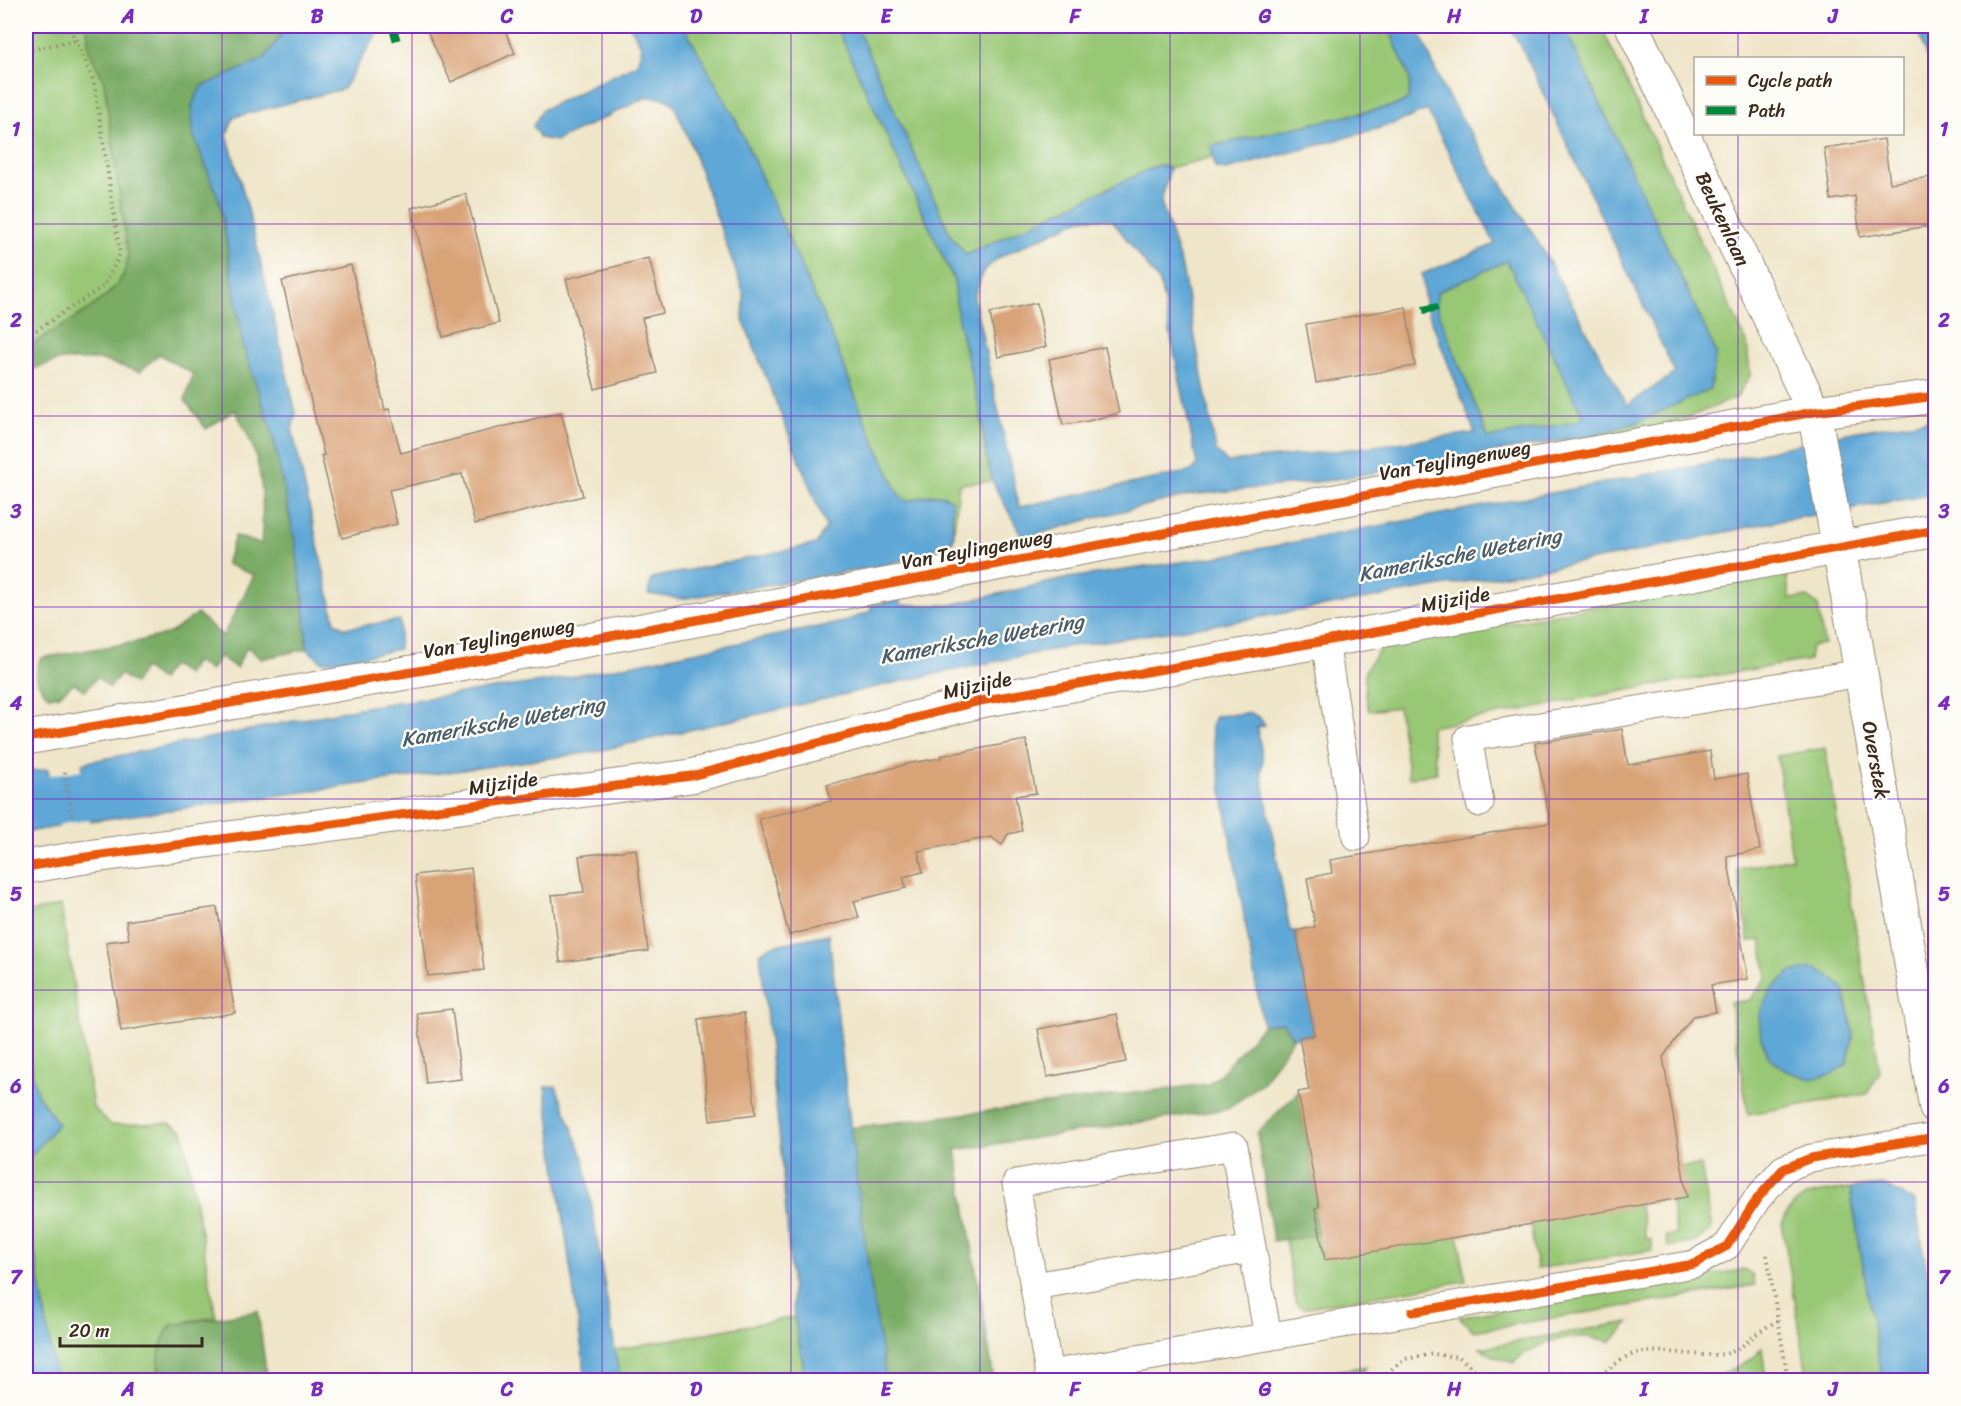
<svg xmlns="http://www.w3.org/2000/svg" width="1961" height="1406" font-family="Sriracha,sans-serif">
<rect width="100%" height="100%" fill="#fdfcf7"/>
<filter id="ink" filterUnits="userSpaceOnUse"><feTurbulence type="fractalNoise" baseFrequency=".0167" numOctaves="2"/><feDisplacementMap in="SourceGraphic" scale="12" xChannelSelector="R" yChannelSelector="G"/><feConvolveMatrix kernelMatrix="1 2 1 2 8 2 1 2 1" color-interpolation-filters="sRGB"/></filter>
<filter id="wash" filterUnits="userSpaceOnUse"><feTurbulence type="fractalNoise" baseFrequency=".008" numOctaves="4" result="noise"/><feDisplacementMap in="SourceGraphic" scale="24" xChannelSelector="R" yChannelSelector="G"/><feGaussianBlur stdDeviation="1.35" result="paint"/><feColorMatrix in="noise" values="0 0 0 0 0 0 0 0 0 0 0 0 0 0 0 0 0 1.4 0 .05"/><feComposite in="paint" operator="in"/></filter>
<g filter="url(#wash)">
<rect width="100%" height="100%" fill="#efe5c9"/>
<g fill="#98c775" stroke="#6a784a" stroke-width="1.5">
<path d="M26,26H87L89,51L104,81L128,255C127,261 126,268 124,273C113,301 51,332 26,348Z"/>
<path d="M685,26H836L954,281C957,326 971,368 981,412C985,435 987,458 992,481L959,484L953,541L951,500L934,494L907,501L899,495L864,418L830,331L735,118L685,30Z"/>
<polygon points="856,26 1388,26 1410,79 1409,98 1397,105 1211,146 1213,157 1170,168 1158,165 966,255 951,236"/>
<polygon points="1564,26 1601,26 1747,343 1750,376 1736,398 1659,429 1608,442 1594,435 1636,423 1716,352"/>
<polygon points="1507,260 1583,416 1576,422 1488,438 1437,308 1437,292"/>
<path d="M1786,571L1790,599L1808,597L1818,606L1824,644L1811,646L1809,660L1634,689L1430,727L1437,773L1409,778L1398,707L1369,711C1363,679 1359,671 1384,646Z"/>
<polygon points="1825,748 1880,1072 1867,1094 1748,1114 1730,1003 1750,1000 1767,977 1761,940 1749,941 1737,869 1792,858 1777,756"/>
<polygon points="61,905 93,1107 111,1125 169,1123 183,1131 216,1317 188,1321 158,1365 160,1380 56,1380 27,1206 28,1159 58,1124 37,1094 26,1042 26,913"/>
<polygon points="1701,1165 1712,1229 1695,1242 1668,1247 1666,1236 1676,1234 1670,1197 1682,1167"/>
<path d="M1850,1188L1882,1380H1808L1782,1223C1798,1189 1817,1193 1850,1188Z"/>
<polygon points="1639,1203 1646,1239 1651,1239 1653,1250 1537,1269 1530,1222"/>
<polygon points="1458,1234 1466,1281 1302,1308 1296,1303 1285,1239 1318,1235 1323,1258"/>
<path d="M1742,1270C1751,1273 1754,1275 1755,1285L1474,1331L1459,1317Z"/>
<polygon points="794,1317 806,1380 619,1380 614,1350"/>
<path d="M1630,1322L1610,1342C1580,1330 1536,1341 1513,1363L1494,1356L1480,1348Z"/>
<path d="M1762,1348L1766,1380H1705C1725,1374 1749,1364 1762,1348Z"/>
<polygon points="1367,1366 1356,1380 1280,1380"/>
</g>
<g fill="#7aac66" stroke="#5a6b42" stroke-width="1.5">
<path d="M87,26H288L264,59L201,87L192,105L193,134L220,202L243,345L272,432L295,541L304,604L307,649L261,659L247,647L236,668L220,656L210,671L196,661L187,675L172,665L161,680L144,668L134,684L120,674L110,688L97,677L85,691L74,683L58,696H48C36,684 33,674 41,658L136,642L170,633L197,614L223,636L254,575L226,564L235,536L261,544C264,510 264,472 250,440C246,430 240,420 235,410L206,429L185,400L193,374L159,354L140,372L101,360H61L26,371V348C51,332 113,301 124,273C126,268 127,261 128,255L104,81L89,51Z"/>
<polygon points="1283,1022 1293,1038 1263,1082 1228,1109 956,1150 994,1380 886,1380 873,1305 849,1128 1208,1084 1222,1072 1263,1025"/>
<polygon points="1298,1092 1319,1209 1314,1210 1318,1235 1273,1241 1257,1133"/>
<path d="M258,1311L267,1380H160C157,1358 158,1343 171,1325Z"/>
</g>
<g fill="#5fa7d6" stroke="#4d687a" stroke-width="1.5" fill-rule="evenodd">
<polygon points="288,26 372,26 376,35 343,89 234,117 227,134 248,209 296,413 292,429 335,622 345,628 400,620 399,649 362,657 322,662 307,649 304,604 295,541 272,432 243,345 220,202 193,134 192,105 201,87 264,59"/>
<path d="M630,26H685L686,30L735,118L830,331L864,418L899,495L907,501C923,497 937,490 952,500L953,541C924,554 896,564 865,569L681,599L648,594L652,578L816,544L826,527L743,320L744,294L690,142L673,103L664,98L647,97L556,141L540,138L533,126L542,110L637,64L642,47Z"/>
<path d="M836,26H856L951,236L966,255L1158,165L1170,168L1161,202L1182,268L1216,451L1227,462L1327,452L1475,433L1425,304L1422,274L1495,244L1427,110L1401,121L1377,129L1226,170L1215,168L1211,146L1397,105L1409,98L1410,79L1388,26H1417L1444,90L1541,247L1627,405L1675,373L1520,44L1508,26H1564L1716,352L1710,389L1636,423L1594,435L1325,481L1190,495L1098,517L1023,538L992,481L986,456L981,415L958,320L954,280ZM1083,218L1112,220L1160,283L1197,464L1192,471L1019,507L974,298L983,271L1000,257ZM1507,261L1583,416L1576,422L1488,438L1437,308V292Z"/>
<polygon points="1916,26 1935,26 1935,80 1933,74"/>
<polygon points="1935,419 1935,494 1767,523 1621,555 1238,621 1065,647 907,680 594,752 91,821 82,763 370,706 555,680 843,622 871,611 871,605 900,600 901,605 950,605 1068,578 1216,557 1755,454 1857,431"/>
<polygon points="1251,713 1260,718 1265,726 1257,727 1263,760 1261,772 1290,931 1296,931 1314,1035 1293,1038 1283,1022 1263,1025 1211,727 1215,716"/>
<polygon points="48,769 58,827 26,832 26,772"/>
<path d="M829,934C845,1083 861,1232 886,1380H806L794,1317L782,1162L760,953L771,946Z"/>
<polygon points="1812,968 1827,974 1843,988 1854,1033 1847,1064 1832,1074 1811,1079 1786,1071 1769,1057 1761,1038 1759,1016 1770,991 1789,973"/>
<polygon points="26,1042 37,1094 58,1124 28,1159 27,1206 56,1380 26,1380 26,1131 29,1127 26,1112"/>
<polygon points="556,1086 584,1159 620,1380 586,1380 545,1087"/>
<polygon points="1883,1185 1915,1201 1935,1321 1935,1380 1882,1380 1850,1188"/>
</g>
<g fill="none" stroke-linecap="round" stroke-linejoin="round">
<polyline stroke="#5fa7d6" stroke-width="50" points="26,805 153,783"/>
</g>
<g id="blocks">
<g fill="#d9a378">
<polygon points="425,26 503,26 515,53 451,82"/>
<polygon points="1884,139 1890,183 1931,177 1935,209 1935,225 1860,237 1855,196 1831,200 1824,148"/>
<polygon points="466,194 499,323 443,337 411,208"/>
<polygon points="649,258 663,313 642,318 657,373 595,389 566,279"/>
<polygon points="351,265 385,410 389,409 401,453 561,412 583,496 475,524 462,474 389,490 397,524 342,538 321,456 324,455 282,281"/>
<polygon points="1037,303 1046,347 998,357 990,313"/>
<polygon points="1406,307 1415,366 1316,383 1306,324"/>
<polygon points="1105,347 1119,413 1088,421 1063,425 1049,359"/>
<polygon points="1622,729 1628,765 1710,751 1714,779 1747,774 1760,850 1727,856 1748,979 1711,985 1716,1012 1693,1016 1663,1057 1687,1197 1325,1260 1315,1208 1319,1207 1298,1092 1309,1090 1299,1037 1314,1035 1296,931 1315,927 1307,878 1332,873 1330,860 1550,823 1535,743"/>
<polygon points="1026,740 1036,793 1015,796 1022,831 1008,834 1002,845 991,837 918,851 923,872 903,877 906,888 854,901 859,918 789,935 759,819 831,801 827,785 912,763 941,758 940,756"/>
<polygon points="636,849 648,951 560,962 552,895 584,892 579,856"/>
<polygon points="471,868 484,970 428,976 415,875"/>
<polygon points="217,907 235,1013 121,1031 106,942 129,939 126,921"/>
<polygon points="452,1009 461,1079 426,1083 417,1013"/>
<polygon points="744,1013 756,1114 710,1120 698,1019"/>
<polygon points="1117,1014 1126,1062 1047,1077 1038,1029"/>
</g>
</g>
</g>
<g filter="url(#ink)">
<use href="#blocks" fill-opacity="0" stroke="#958874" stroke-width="1.5"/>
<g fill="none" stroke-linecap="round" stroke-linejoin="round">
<g stroke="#958874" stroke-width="29">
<g id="service">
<polyline points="1325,641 1356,837"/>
<polyline points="1480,803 1468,738 1861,673"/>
<polyline points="1034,1286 1252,1249"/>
<polyline points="1268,1337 1234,1146 1016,1183 1049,1374 1694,1264 1727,1246 1757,1199 1783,1169 1811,1158 1936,1137"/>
</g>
</g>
<g stroke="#958874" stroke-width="35">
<g id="minor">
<polyline points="1814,412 1936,396"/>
<polyline points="26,867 79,858 691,776 980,701 1325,641 1936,530"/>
</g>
</g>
<g stroke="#958874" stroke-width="35">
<g id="tertiary">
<polyline points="1632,26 1814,412 1850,609 1936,1108"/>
<polyline points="26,738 465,663 1814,412"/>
</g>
</g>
<g stroke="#958874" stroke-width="4" stroke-dasharray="1.5 4.5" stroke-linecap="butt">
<polyline points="26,51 76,40"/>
<polyline points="26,337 104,286 120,254 94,81 76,40 67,26"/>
<polyline points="65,772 72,818"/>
<polyline points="1767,1255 1788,1380"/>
<polyline points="1377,1380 1405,1359 1433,1354 1459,1357 1487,1380"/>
<path d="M1590,1380C1607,1374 1620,1356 1638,1353C1666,1347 1709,1361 1731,1352C1741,1348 1747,1342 1754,1336C1761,1330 1770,1325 1778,1320"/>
</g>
<use href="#service" stroke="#fff" stroke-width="27"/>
<use href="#minor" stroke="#fff" stroke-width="33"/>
<use href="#tertiary" stroke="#fff" stroke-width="33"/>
<g stroke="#00873e" stroke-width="8" stroke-dasharray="15 8" stroke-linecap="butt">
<polyline points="392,26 397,41"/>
<polyline points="1423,310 1443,306"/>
</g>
<g stroke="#fdfcf7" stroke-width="13">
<g id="cycleway">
<polyline points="26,738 465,663 1814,412 1936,396"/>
<polyline points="26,867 79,858 691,776 980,701 1325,641 1936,530"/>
<polyline points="1412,1312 1694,1264 1727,1246 1757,1199 1783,1169 1811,1158 1936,1137"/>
</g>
</g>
<use href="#cycleway" stroke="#e8590c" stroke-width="9"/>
</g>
</g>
<path fill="none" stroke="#7b2cbf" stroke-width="1.5" stroke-opacity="0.55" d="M222,26V1380M412,26V1380M602,26V1380M791,26V1380M980,26V1380M1170,26V1380M1360,26V1380M1549,26V1380M1738,26V58M1738,134V1380M26,224H1936M26,416H1936M26,607H1936M26,799H1936M26,990H1936M26,1182H1936"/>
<g text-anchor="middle" stroke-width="5" stroke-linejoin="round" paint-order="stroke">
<g font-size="20" fill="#3b2a1e" stroke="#fdfcf7">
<text transform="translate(1723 219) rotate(65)" y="7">Beukenlaan</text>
<text transform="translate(1455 460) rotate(-10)" y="7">Van Teylingenweg</text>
<text transform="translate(977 549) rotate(-10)" y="7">Van Teylingenweg</text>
<text transform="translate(1455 599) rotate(-10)" y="7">Mijzijde</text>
<text transform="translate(499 638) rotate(-10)" y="7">Van Teylingenweg</text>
<text transform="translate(977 685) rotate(-12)" y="7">Mijzijde</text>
<text transform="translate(1876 760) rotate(80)" y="7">Overstek</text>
<text transform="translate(503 783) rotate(-8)" y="7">Mijzijde</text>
</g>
<g font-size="21" font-style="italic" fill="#495c68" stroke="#fdfcf7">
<text transform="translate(1460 555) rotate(-11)" y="7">Kameriksche Wetering</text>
<text transform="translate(982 639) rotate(-10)" y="7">Kameriksche Wetering</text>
<text transform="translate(503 722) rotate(-10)" y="7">Kameriksche Wetering</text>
</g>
</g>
<rect width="1961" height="1406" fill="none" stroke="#fdfcf7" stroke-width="66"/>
<rect x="1694" y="57" width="210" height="78" fill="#fdfcf7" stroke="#afa8a0" stroke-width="1.5"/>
<rect x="1706" y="76" width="30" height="9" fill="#e8590c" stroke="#afa8a0" stroke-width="1.5"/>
<text x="1748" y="87" font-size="18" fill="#3b2a1e">Cycle path</text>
<rect x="1706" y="106" width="30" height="9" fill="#00873e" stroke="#afa8a0" stroke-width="1.5"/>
<text x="1748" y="117" font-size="18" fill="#3b2a1e">Path</text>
<path d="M60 1337v9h142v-9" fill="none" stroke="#3b2a1e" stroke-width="3"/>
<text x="69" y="1337" font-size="18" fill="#3b2a1e" stroke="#fdfcf7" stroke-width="4.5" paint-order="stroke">20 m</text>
<rect x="33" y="33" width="1895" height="1340" fill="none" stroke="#7b2cbf" stroke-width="2"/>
<g font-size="20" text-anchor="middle" font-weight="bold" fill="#7b2cbf">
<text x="128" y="23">A</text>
<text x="317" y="23">B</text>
<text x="507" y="23">C</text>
<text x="696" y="23">D</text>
<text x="886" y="23">E</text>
<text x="1075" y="23">F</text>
<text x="1265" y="23">G</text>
<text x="1454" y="23">H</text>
<text x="1644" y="23">I</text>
<text x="1833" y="23">J</text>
<text x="16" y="136">1</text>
<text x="1944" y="136">1</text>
<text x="16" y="327">2</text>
<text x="1944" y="327">2</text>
<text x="16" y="518">3</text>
<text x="1944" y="518">3</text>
<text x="16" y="710">4</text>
<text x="1944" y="710">4</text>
<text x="16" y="901">5</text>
<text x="1944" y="901">5</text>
<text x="16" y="1093">6</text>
<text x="1944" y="1093">6</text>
<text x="16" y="1284">7</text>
<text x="1944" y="1284">7</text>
<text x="128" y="1396">A</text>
<text x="317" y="1396">B</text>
<text x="507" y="1396">C</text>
<text x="696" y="1396">D</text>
<text x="886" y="1396">E</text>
<text x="1075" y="1396">F</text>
<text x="1265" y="1396">G</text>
<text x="1454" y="1396">H</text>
<text x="1644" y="1396">I</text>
<text x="1833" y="1396">J</text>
</g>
</svg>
